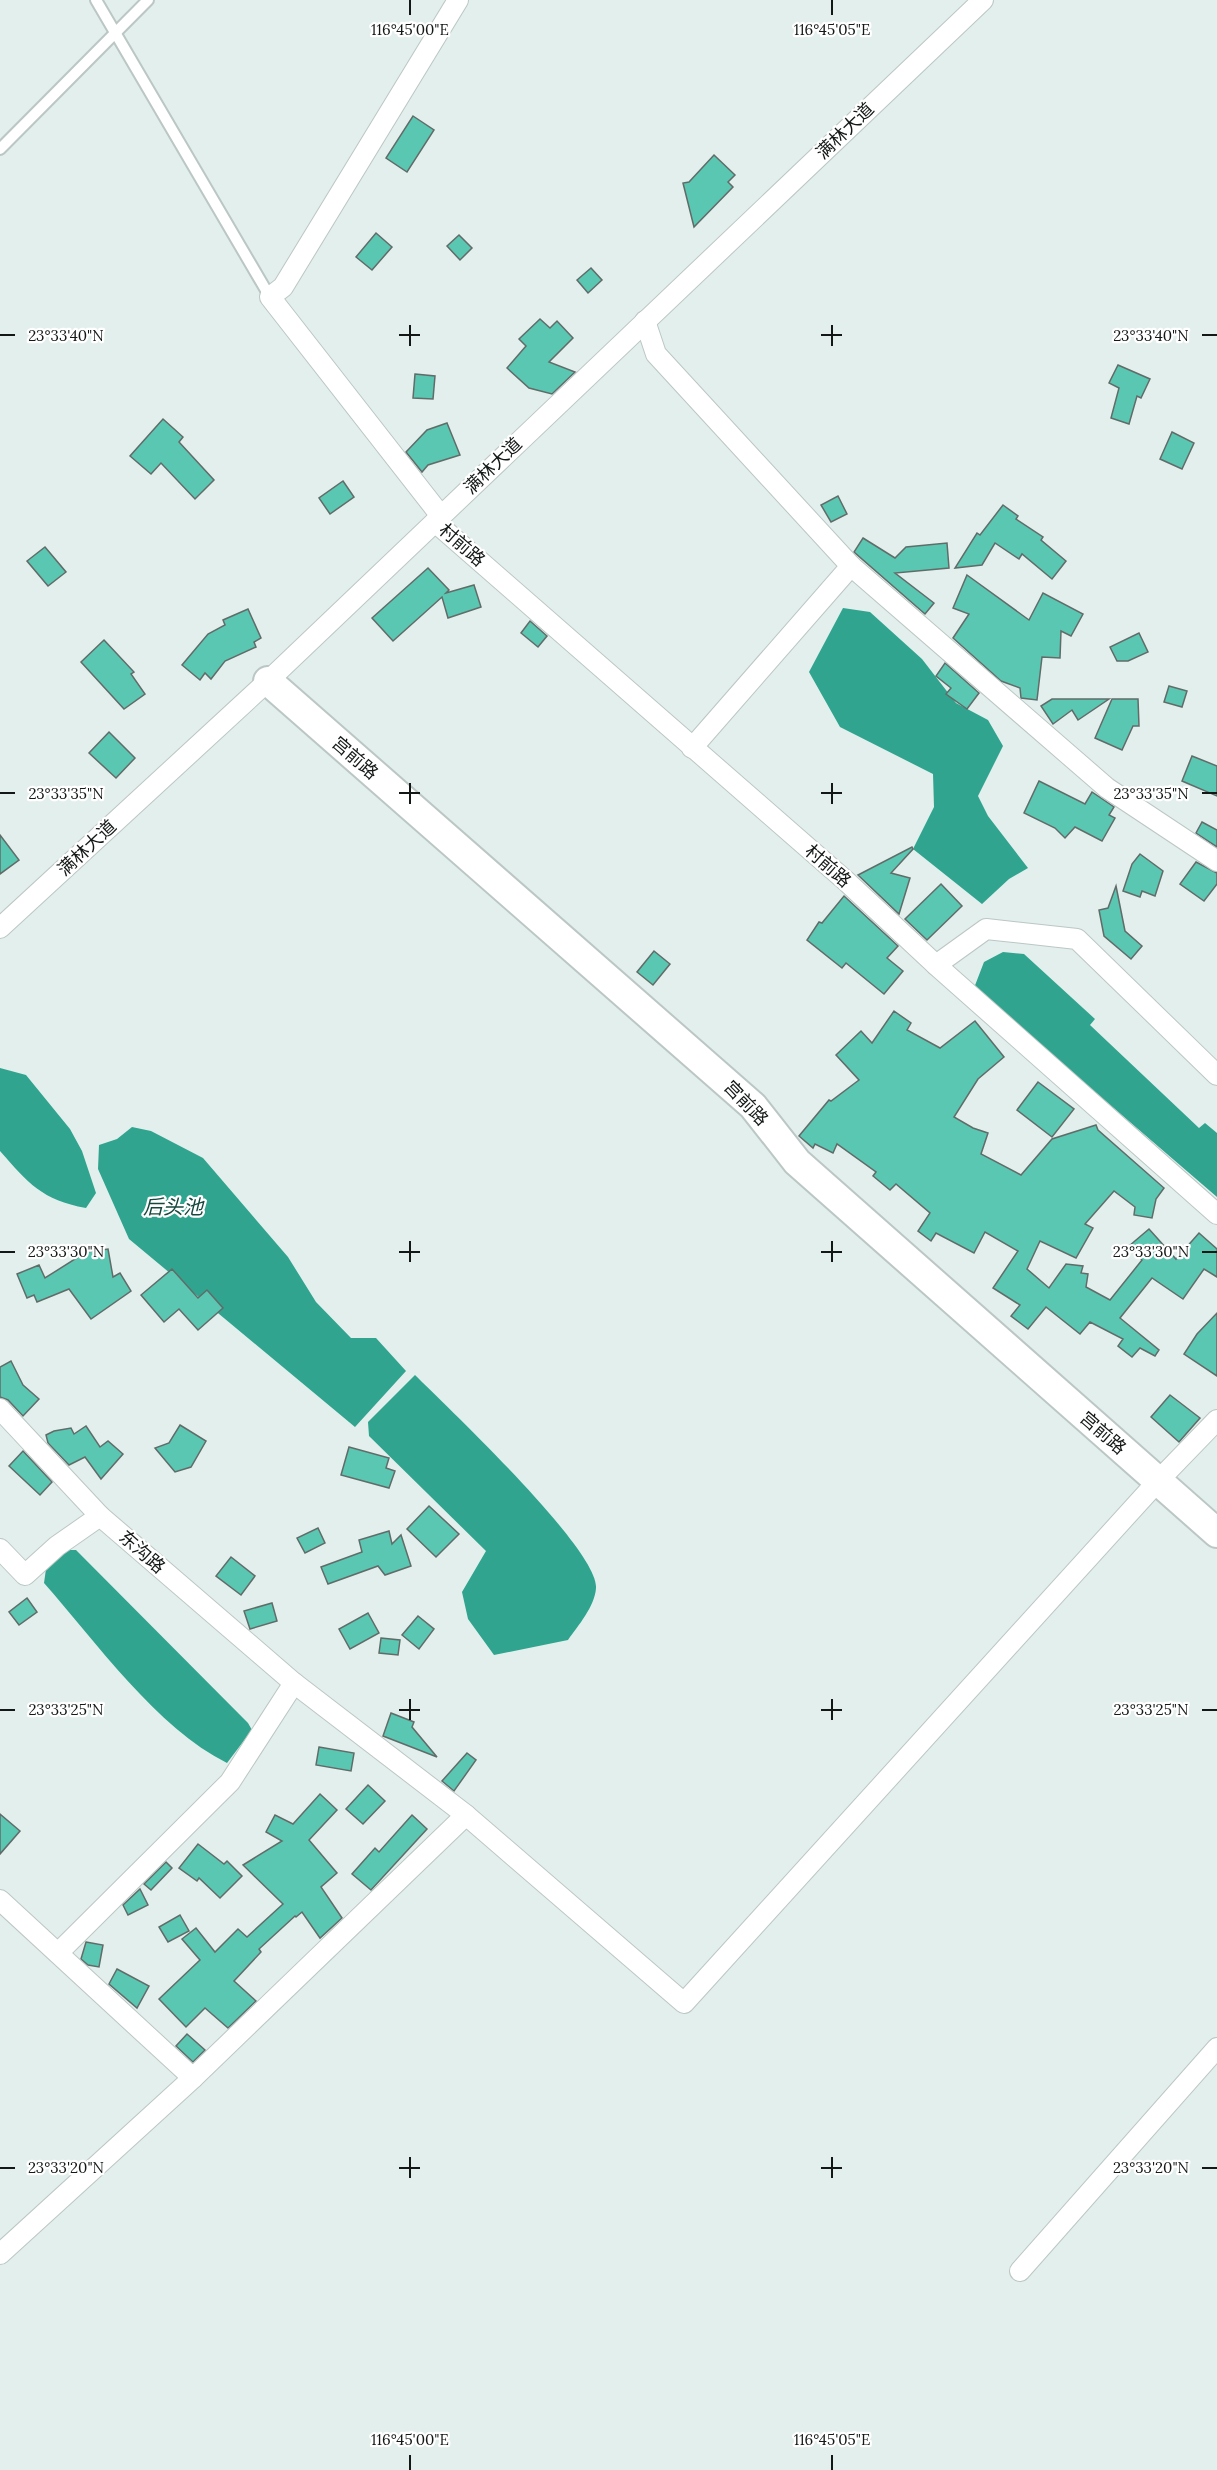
<svg xmlns="http://www.w3.org/2000/svg" width="1217" height="2470" font-family="Lora,'Noto Sans SC',serif">
<rect width="100%" height="100%" fill="#e3efec"/>
<g fill="#30a48f">
<polygon points="843,608 870,612 922,659 956,703 988,720 1003,746 978,796 988,816 1028,868 1009,879 982,904 913,849 934,807 933,774 840,727 809,672"/>
<polygon points="1003,952 1024,954 1095,1019 1090,1025 1199,1128 1205,1123 1217,1133 1217,1197 974,988 984,962"/>
<path d="M0,1068L26,1075L70,1129L82,1151L96,1193L86,1208C42,1200 28,1183 0,1151Z"/>
<polygon points="132,1127 151,1131 203,1158 288,1257 316,1302 351,1338 376,1338 406,1371 355,1427 129,1239 98,1169 99,1145 117,1139"/>
<path d="M415,1375C447,1407 599,1550 596,1588C595,1606 578,1626 568,1640L494,1655L468,1619L462,1592L486,1551L369,1436L368,1422Z"/>
<path d="M64,1550H76L248,1723L252,1730L227,1763C157,1728 96,1642 44,1583L46,1569Z"/>
</g>
<g fill="#59c7b1" stroke="#616c69" stroke-width="1.5">
<polygon points="413,116 434,130 407,172 386,158"/>
<polygon points="714,155 735,175 728,182 733,187 694,227 683,183 689,182"/>
<polygon points="376,233 392,247 372,270 356,257"/>
<polygon points="459,235 472,248 460,260 447,246"/>
<polygon points="591,268 602,280 588,293 577,280"/>
<polygon points="540,319 550,328 557,321 573,338 549,362 575,372 552,394 529,388 507,368 526,346 519,339"/>
<polygon points="1118,365 1150,379 1141,398 1137,396 1129,424 1111,418 1119,388 1109,383"/>
<polygon points="415,374 435,376 433,399 413,398"/>
<polygon points="163,419 183,437 179,442 214,480 195,499 161,463 151,474 130,456"/>
<polygon points="447,423 460,455 428,465 422,472 406,452 427,430"/>
<polygon points="1172,432 1194,443 1182,469 1160,459"/>
<polygon points="343,481 354,497 330,514 319,498"/>
<polygon points="838,496 847,514 831,522 821,505"/>
<polygon points="1003,505 1018,516 1016,519 1043,537 1041,540 1066,561 1052,579 1022,554 1019,559 995,543 982,565 955,568 977,533 980,535"/>
<polygon points="863,538 895,558 906,547 947,543 949,568 895,573 934,603 925,614 854,552"/>
<polygon points="45,547 66,572 48,586 27,561"/>
<polygon points="428,568 449,590 446,593 474,585 481,607 448,618 442,597 393,641 372,618"/>
<polygon points="967,575 1029,620 1043,593 1083,614 1071,636 1061,631 1060,658 1042,657 1037,700 1021,698 1020,688 1001,681 953,638 969,614 953,608"/>
<polygon points="248,609 261,638 254,642 256,647 225,661 211,679 205,673 200,680 182,665 208,634 225,625 223,620"/>
<polygon points="530,621 547,636 538,647 521,633"/>
<polygon points="1139,633 1148,652 1128,661 1117,661 1110,647"/>
<polygon points="104,640 134,672 131,674 145,694 124,709 81,662"/>
<polygon points="945,663 979,693 967,709 946,694 951,688 936,676"/>
<polygon points="1169,686 1187,691 1182,707 1164,702"/>
<polygon points="1052,699 1109,699 1078,720 1072,710 1053,724 1041,706"/>
<polygon points="1112,699 1138,699 1139,726 1133,726 1122,750 1095,738"/>
<polygon points="109,732 135,758 116,778 89,753"/>
<polygon points="1192,756 1217,766 1217,796 1182,781"/>
<polygon points="1039,781 1085,804 1092,792 1114,807 1109,815 1115,818 1102,841 1075,827 1065,838 1055,828 1024,813"/>
<polygon points="1202,822 1217,830 1217,847 1196,833"/>
<polygon points="0,835 19,860 0,874"/>
<polygon points="912,847 913,849 891,873 910,878 899,914 858,875"/>
<polygon points="1140,854 1163,871 1155,896 1142,891 1140,897 1123,891 1132,864"/>
<polygon points="1196,862 1217,873 1217,884 1204,901 1180,884"/>
<polygon points="941,884 962,906 927,940 905,919"/>
<polygon points="1116,886 1125,931 1142,946 1131,959 1104,936 1099,910 1108,908"/>
<polygon points="844,896 898,946 887,958 903,971 884,994 846,963 842,968 807,940 819,922 822,923"/>
<polygon points="654,951 670,964 653,985 637,972"/>
<polygon points="894,1011 911,1023 907,1030 940,1048 975,1021 1004,1057 978,1079 954,1117 973,1128 988,1133 981,1154 1021,1175 1052,1139 1096,1125 1098,1130 1164,1188 1156,1199 1152,1218 1134,1215 1135,1207 1114,1191 1085,1224 1093,1228 1076,1258 1040,1241 1027,1269 1049,1288 1066,1264 1083,1266 1081,1273 1088,1274 1086,1287 1110,1300 1142,1260 1129,1246 1149,1229 1176,1259 1199,1233 1217,1249 1217,1277 1204,1269 1183,1299 1152,1278 1120,1318 1159,1350 1155,1356 1140,1348 1132,1357 1118,1346 1123,1339 1090,1322 1080,1334 1046,1307 1028,1329 1011,1316 1020,1305 993,1288 1018,1251 985,1232 974,1253 936,1233 931,1241 918,1231 930,1213 896,1184 890,1190 873,1176 876,1172 837,1144 833,1153 815,1144 813,1148 799,1136 829,1100 831,1101 859,1080 836,1055 861,1031 872,1043"/>
<polygon points="1038,1082 1074,1109 1052,1137 1017,1110"/>
<polygon points="108,1249 113,1277 120,1273 131,1291 91,1319 69,1289 37,1302 34,1295 27,1298 17,1274 39,1265 45,1278 86,1252"/>
<polygon points="172,1269 198,1298 207,1290 223,1308 198,1330 179,1309 164,1322 141,1295"/>
<polygon points="1217,1313 1217,1376 1184,1354 1197,1334"/>
<polygon points="11,1361 23,1385 39,1399 23,1416 8,1400 0,1397 0,1367"/>
<polygon points="1170,1395 1200,1418 1179,1442 1151,1417"/>
<polygon points="180,1425 206,1441 191,1467 175,1472 155,1448 169,1443"/>
<polygon points="86,1426 100,1447 108,1441 123,1454 101,1479 85,1457 69,1465 48,1443 46,1435 54,1431 71,1428 74,1434"/>
<polygon points="349,1447 389,1458 386,1468 395,1471 389,1488 341,1475"/>
<polygon points="23,1451 52,1482 40,1495 9,1466"/>
<polygon points="429,1506 459,1534 436,1557 407,1529"/>
<polygon points="318,1528 325,1543 305,1553 297,1538"/>
<polygon points="389,1531 392,1544 401,1535 411,1566 385,1575 378,1566 328,1584 321,1567 362,1552 359,1540"/>
<polygon points="231,1557 255,1576 241,1595 216,1576"/>
<polygon points="27,1598 37,1612 19,1625 9,1612"/>
<polygon points="272,1603 277,1621 250,1629 244,1611"/>
<polygon points="368,1613 379,1633 350,1649 339,1629"/>
<polygon points="418,1616 434,1629 419,1649 402,1635"/>
<polygon points="381,1638 400,1640 398,1655 379,1653"/>
<polygon points="391,1713 414,1722 412,1727 437,1757 383,1736"/>
<polygon points="319,1747 354,1753 351,1771 316,1765"/>
<polygon points="467,1753 476,1760 454,1791 442,1781"/>
<polygon points="368,1785 385,1801 363,1824 346,1809"/>
<polygon points="320,1794 337,1810 309,1840 337,1873 321,1887 342,1918 320,1938 302,1912 296,1917 295,1916 259,1949 261,1952 234,1981 256,2001 228,2028 205,2008 186,2027 159,1999 200,1960 182,1939 196,1928 215,1952 238,1929 247,1937 283,1904 243,1865 282,1841 266,1832 275,1815 293,1824"/>
<polygon points="0,1814 20,1831 0,1854"/>
<polygon points="412,1815 427,1829 371,1890 352,1874 375,1848 379,1852"/>
<polygon points="198,1844 224,1864 227,1861 242,1876 220,1898 199,1878 197,1881 179,1868"/>
<polygon points="166,1862 172,1868 151,1890 144,1884"/>
<polygon points="140,1889 148,1905 128,1915 123,1905"/>
<polygon points="180,1915 189,1931 168,1942 159,1927"/>
<polygon points="86,1942 103,1945 99,1967 88,1965 81,1959"/>
<polygon points="117,1969 149,1986 137,2008 109,1984"/>
<polygon points="187,2034 205,2050 193,2062 176,2046"/>
</g>
<g fill="none" stroke-linecap="round" stroke-linejoin="round">
<g stroke="#bbc7c4" stroke-width="14">
<g id="lane">
<polyline points="96,0 270,297"/>
<polyline points="0,149 148,0"/>
</g>
</g>
<g stroke="#bbc7c4" stroke-width="22">
<g id="street">
<polyline points="645,321 656,354 851,566 692,748"/>
<polyline points="441,516 270,297 283,287 458,0"/>
<polyline points="435,522 846,881 936,965 1217,1214"/>
<polyline points="851,566 1107,788 1217,861"/>
<polyline points="0,928 268,681 983,0"/>
<polyline points="936,965 986,929 1077,939 1217,1075"/>
<polyline points="0,1409 100,1516 294,1683 466,1815 193,2078 0,1900"/>
<polyline points="0,1549 25,1575 57,1546 100,1516"/>
<polyline points="466,1815 684,2003 1158,1481 1217,1420"/>
<polyline points="58,1953 230,1782 294,1683"/>
<polyline points="0,2254 193,2078"/>
<polyline points="1020,2271 1217,2048"/>
</g>
</g>
<g stroke="#bbc7c4" stroke-width="32">
<polyline id="secondary" points="268,681 753,1106 797,1162 1217,1533"/>
</g>
<use href="#lane" stroke="#fff" stroke-width="10"/>
<use href="#street" stroke="#fff" stroke-width="20"/>
<use href="#secondary" stroke="#fff" stroke-width="28"/>
</g>
<path fill="none" stroke="#131816" stroke-width="2" d="M410,0V15M832,0V15M410,325V346M832,325V346M0,335H15M399,335H420M821,335H842M1202,335H1217M410,783V804M832,783V804M0,793H15M399,793H420M821,793H842M1202,793H1217M410,1241V1262M832,1241V1262M0,1252H15M399,1252H420M821,1252H842M1202,1252H1217M410,1699V1720M832,1699V1720M0,1710H15M399,1710H420M821,1710H842M1202,1710H1217M410,2157V2178M832,2157V2178M0,2168H15M399,2168H420M821,2168H842M1202,2168H1217M410,2455V2470M832,2455V2470"/>
<g text-anchor="middle" stroke-width="4.5" stroke-linejoin="round" paint-order="stroke">
<g font-size="18" fill="#131816" stroke="#fff">
<text transform="translate(845 131) rotate(-44)" y="6">满林大道</text>
<text transform="translate(493 466) rotate(-44)" y="6">满林大道</text>
<text transform="translate(462 545) rotate(41)" y="6">村前路</text>
<text transform="translate(355 758) rotate(41)" y="6">宫前路</text>
<text transform="translate(87 848) rotate(-43)" y="6">满林大道</text>
<text transform="translate(828 866) rotate(41)" y="6">村前路</text>
<text transform="translate(746 1103) rotate(46)" y="6">宫前路</text>
<text transform="translate(1103 1433) rotate(41)" y="6">宫前路</text>
<text transform="translate(142 1552) rotate(41)" y="6">东沟路</text>
</g>
<g font-size="20" font-style="italic" fill="#16473e" stroke="#fff">
<text x="173" y="1214">后头池</text>
</g>
</g>
<g font-size="15" text-anchor="middle" fill="#131816" stroke="#fff" stroke-width="4.5" stroke-linejoin="round" paint-order="stroke">
<text x="410" y="35">116°45'00"E</text>
<text x="832" y="35">116°45'05"E</text>
<text x="66" y="341">23°33'40"N</text>
<text x="1151" y="341">23°33'40"N</text>
<text x="66" y="799">23°33'35"N</text>
<text x="1151" y="799">23°33'35"N</text>
<text x="66" y="1257">23°33'30"N</text>
<text x="1151" y="1257">23°33'30"N</text>
<text x="66" y="1715">23°33'25"N</text>
<text x="1151" y="1715">23°33'25"N</text>
<text x="66" y="2173">23°33'20"N</text>
<text x="1151" y="2173">23°33'20"N</text>
<text x="410" y="2445">116°45'00"E</text>
<text x="832" y="2445">116°45'05"E</text>
</g>
</svg>
